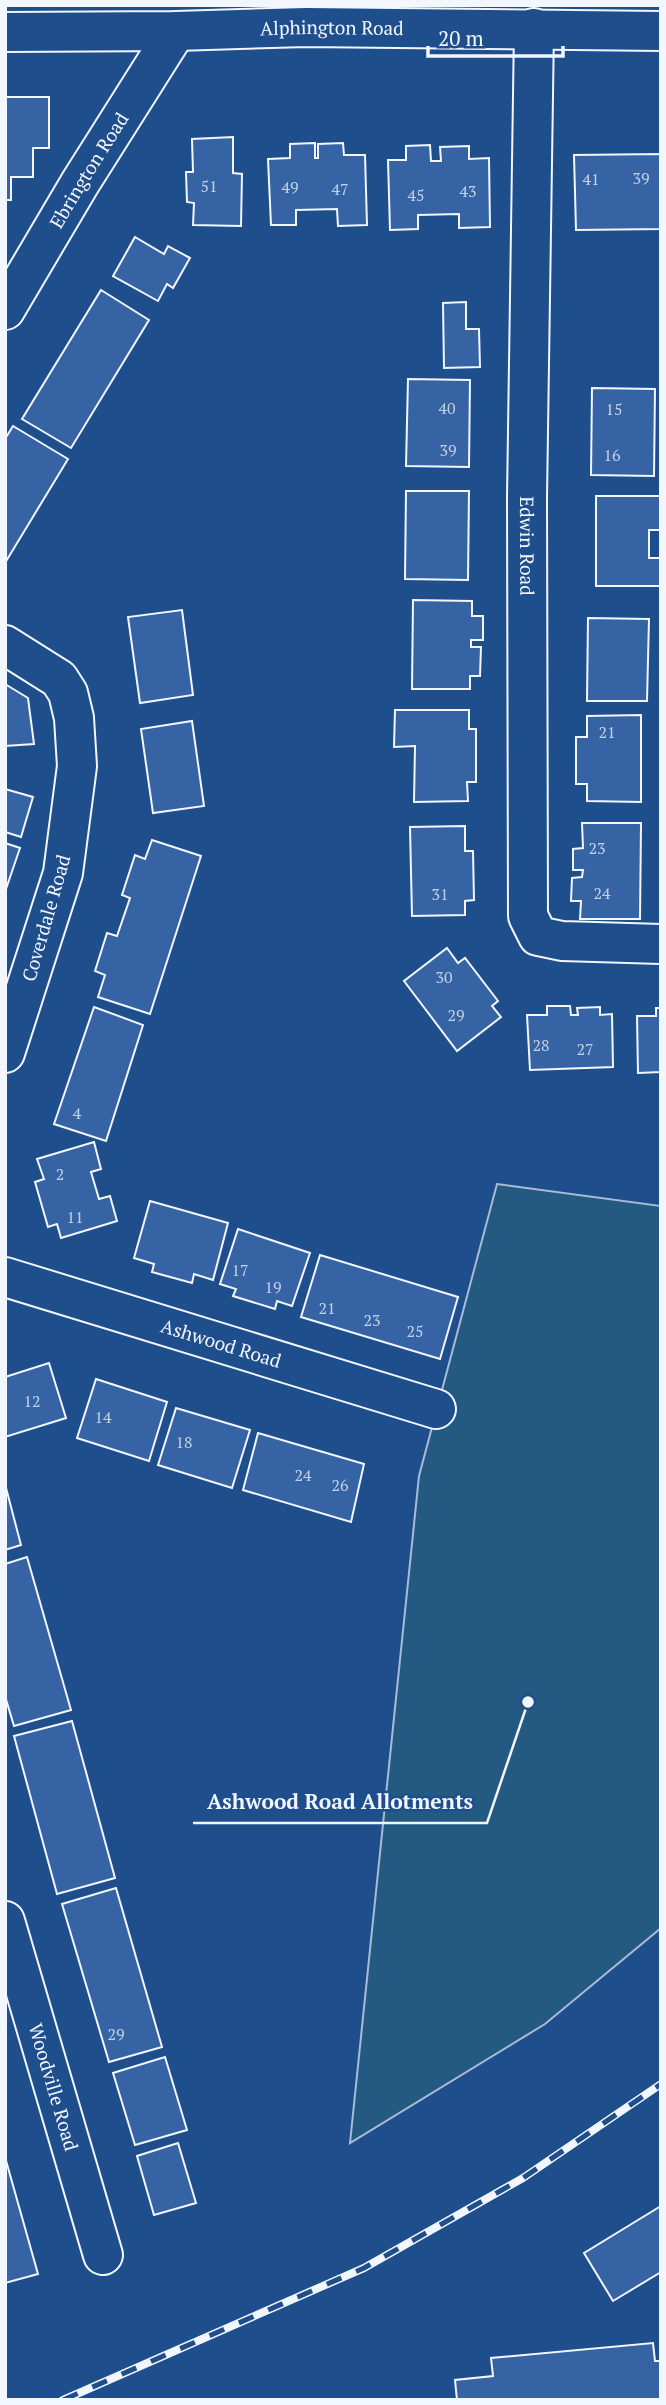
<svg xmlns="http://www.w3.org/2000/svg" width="666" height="2405" font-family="'PT Serif',serif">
<rect width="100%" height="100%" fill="#1f4e8c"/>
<polygon fill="#245a82" stroke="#a8bbd7" stroke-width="2" points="497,1184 661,1206 661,1928 545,2024 350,2143 419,1476"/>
<g fill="#3563a3" stroke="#f2f6ff" stroke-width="2">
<polygon points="5,97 49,97 49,148 33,148 33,177 11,177 11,200 5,200"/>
<polygon points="233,137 233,173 242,174 241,226 193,225 194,203 187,202 186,172 193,172 192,139"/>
<polygon points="315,143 315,158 318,158 318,144 343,143 344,155 365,155 367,225 338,226 337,209 296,210 296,225 271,225 268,159 290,158 290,144"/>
<polygon points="430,145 431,161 441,161 440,147 469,146 469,159 489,158 490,227 459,228 459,214 418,215 418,229 390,230 388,160 406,160 406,146"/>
<polygon points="661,154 661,229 576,230 574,155"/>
<polygon points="135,237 164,254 168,246 190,258 173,288 167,284 158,301 113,276"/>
<polygon points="101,290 149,320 71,448 22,419"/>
<polygon points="466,302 466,329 479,329 480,367 444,368 443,303"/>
<polygon points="408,379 470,380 469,467 406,466"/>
<polygon points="592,388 655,389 654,476 591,475"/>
<polygon points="13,426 68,459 5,563 5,439"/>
<polygon points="406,491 469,491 468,580 405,579"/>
<polygon points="596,496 661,496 660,530 649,530 649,558 660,558 660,586 596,586"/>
<polygon points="413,600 472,601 472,616 483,616 483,640 471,640 471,647 481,647 480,676 470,676 470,689 412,689"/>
<polygon points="182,610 193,695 140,703 128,617"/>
<polygon points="588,618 649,619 647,701 587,701"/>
<polygon points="5,684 28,698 34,744 5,746"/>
<polygon points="395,710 469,710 469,729 476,729 476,782 467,782 468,801 414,802 415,746 394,747"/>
<polygon points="641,715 641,802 587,801 587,784 576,784 576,737 587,737 587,716"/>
<polygon points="192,721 204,806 153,813 141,729"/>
<polygon points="5,789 33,797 21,837 5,832"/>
<polygon points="582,823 641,823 640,919 580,919 581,901 571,901 572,878 582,877 583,870 573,870 573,849 583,848"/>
<polygon points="465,826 465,851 473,851 474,900 465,901 465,915 412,916 410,827"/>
<polygon points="152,840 201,856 150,1014 98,997 105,975 95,971 107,933 117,936 130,898 122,895 135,855 145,859"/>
<polygon points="5,843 20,848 5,892"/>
<polygon points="447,948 458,963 465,958 498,1001 492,1006 501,1017 457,1051 404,981"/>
<polygon points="547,1006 570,1006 571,1015 578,1015 577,1008 600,1007 600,1015 612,1014 613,1067 530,1070 527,1015 547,1015"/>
<polygon points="94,1007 143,1025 106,1141 54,1124"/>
<polygon points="656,1008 661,1008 661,1072 638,1073 637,1016 656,1016"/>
<polygon points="94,1142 101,1169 91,1172 99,1199 110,1196 117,1221 61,1238 57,1224 48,1227 35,1182 44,1179 37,1159"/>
<polygon points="150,1201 228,1223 213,1280 194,1274 192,1283 152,1272 154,1264 134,1258"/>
<polygon points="238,1229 310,1253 292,1306 277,1301 275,1309 233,1296 236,1289 220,1284"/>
<polygon points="320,1255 458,1297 440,1359 301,1317"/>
<polygon points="49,1363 66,1418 5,1437 5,1377"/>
<polygon points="96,1379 167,1402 149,1461 77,1438"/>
<polygon points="176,1408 250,1430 232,1488 158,1465"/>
<polygon points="258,1433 364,1464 351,1522 243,1490"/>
<polygon points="5,1484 21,1545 5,1550"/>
<polygon points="27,1557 71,1710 14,1726 5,1696 5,1564"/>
<polygon points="72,1721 115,1878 57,1894 14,1736"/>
<polygon points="116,1888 162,2047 109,2062 62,1904"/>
<polygon points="165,2057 187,2130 135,2145 113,2073"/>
<polygon points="178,2143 196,2203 154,2215 137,2156"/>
<polygon points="5,2157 38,2274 5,2283"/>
<polygon points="661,2206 661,2272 613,2301 584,2253"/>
<polygon points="653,2343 655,2361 661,2361 661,2400 457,2400 455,2380 493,2376 491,2358"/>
</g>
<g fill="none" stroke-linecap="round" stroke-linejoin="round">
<g stroke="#f2f6ff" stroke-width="42">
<g id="minor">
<path id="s1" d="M534,28L527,498L528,916L538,936L562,941L661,944"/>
<path id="s2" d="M5,310L80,183L176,31"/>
<polyline points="5,645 59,679 68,693 74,718 77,766 63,873 5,1053"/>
<path id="s3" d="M5,1277L436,1409"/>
<path id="s4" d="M5,1921L103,2255"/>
</g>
</g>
<g stroke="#f2f6ff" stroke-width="42">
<g id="highway">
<path id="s5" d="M5,32L176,31L306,27L661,31"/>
</g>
</g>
<use href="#minor" stroke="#1f4e8c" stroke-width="38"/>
<use href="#highway" stroke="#1f4e8c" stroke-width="38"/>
<g stroke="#f2f6ff" stroke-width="8">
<polyline id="rail" points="63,2400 364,2268 523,2178 661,2084"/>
</g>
<use href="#rail" stroke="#1f4e8c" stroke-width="5" stroke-dasharray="16" stroke-linecap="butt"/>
</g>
<g text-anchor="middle" stroke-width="5" stroke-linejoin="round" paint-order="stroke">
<g font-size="16" fill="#c3d1e8">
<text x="641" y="184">39</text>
<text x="591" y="185">41</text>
<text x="209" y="192">51</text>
<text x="290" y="193">49</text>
<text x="340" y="195">47</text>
<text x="468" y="197">43</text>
<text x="416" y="201">45</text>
<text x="447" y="414">40</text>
<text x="614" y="415">15</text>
<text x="448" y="456">39</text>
<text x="612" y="461">16</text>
<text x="607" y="738">21</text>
<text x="597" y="854">23</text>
<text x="602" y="899">24</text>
<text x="440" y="900">31</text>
<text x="444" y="983">30</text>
<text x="456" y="1021">29</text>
<text x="541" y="1051">28</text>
<text x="585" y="1055">27</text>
<text x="77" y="1119">4</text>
<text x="60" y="1180">2</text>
<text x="75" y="1223">11</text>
<text x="240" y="1276">17</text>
<text x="273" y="1293">19</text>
<text x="327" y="1314">21</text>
<text x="372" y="1326">23</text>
<text x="415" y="1337">25</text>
<text x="32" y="1407">12</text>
<text x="103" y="1423">14</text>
<text x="184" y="1448">18</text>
<text x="303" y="1481">24</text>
<text x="340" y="1491">26</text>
<text x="116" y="2040">29</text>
</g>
<g font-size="19" fill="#f2f6ff" stroke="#1f4e8c">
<text dy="7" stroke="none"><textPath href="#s5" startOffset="327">Alphington Road</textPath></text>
<text dy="7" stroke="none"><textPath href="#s2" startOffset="163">Ebrington Road</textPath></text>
<text dy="7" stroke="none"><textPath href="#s1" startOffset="518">Edwin Road</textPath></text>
<text transform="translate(46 918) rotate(-74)" y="7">Coverdale Road</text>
<text dy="7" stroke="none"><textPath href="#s3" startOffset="226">Ashwood Road</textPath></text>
<text dy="7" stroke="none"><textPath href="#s4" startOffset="173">Woodville Road</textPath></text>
</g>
</g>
<path fill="none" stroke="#f2f6ff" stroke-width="2.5" d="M528 1702L487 1823H193"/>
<circle fill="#f2f6ff" stroke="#1f4e8c" stroke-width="2.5" cx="528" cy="1702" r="7"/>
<g font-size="21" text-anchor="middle" font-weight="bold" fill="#f2f6ff" stroke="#1f4e8c" stroke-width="5" stroke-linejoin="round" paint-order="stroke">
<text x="340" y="1809">Ashwood Road Allotments</text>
</g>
<rect width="666" height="2405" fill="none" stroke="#f2f6ff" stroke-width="14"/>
<path d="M428 46v10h135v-10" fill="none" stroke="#f2f6ff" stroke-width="3.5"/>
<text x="438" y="46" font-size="21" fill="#f2f6ff" stroke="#1f4e8c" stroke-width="5" paint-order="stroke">20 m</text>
</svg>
